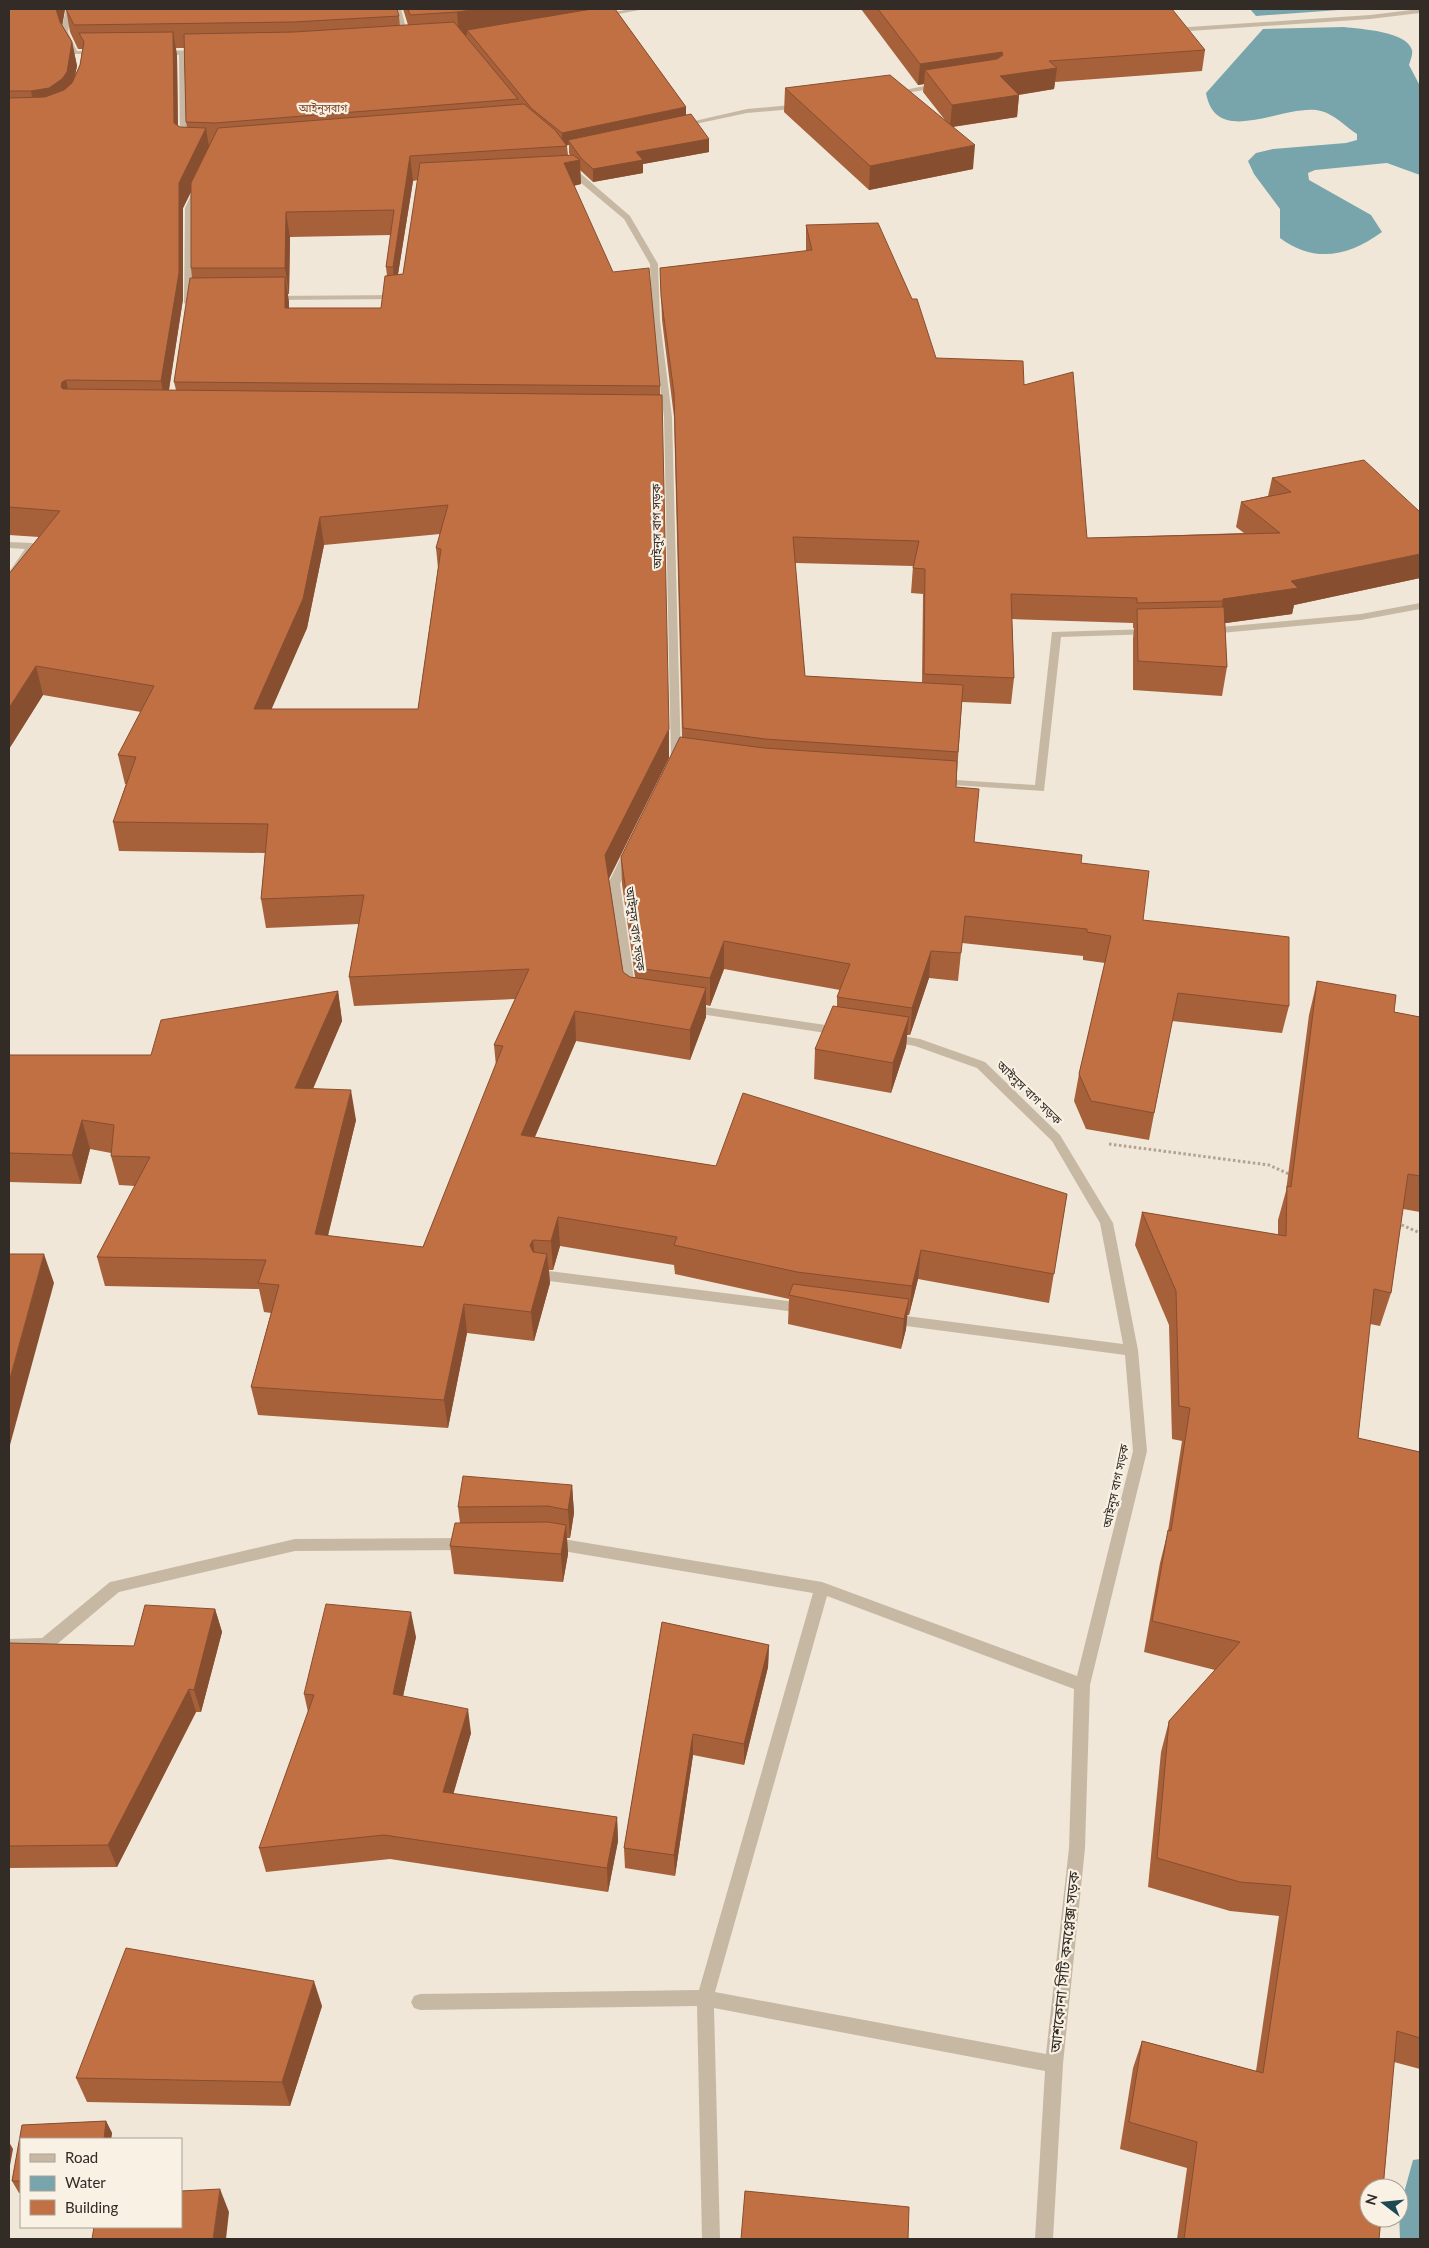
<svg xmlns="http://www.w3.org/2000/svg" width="1429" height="2248" font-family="Lato,'Noto Sans Bengali',sans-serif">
<rect width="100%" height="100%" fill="#f0e7d8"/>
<g fill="#78a4ab">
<polygon points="1250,9 1352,9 1256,16"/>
<path d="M1344,27C1360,29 1407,31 1412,50C1413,55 1410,61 1409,65L1420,86V175L1387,163L1315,170L1308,173L1309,180L1371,215L1382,232C1349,256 1315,264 1280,238V209L1254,174L1248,161L1256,153L1273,149L1346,143L1357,140V134C1346,127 1334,114 1321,111C1286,102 1216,150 1206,93L1263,29Z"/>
<polygon points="1420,2159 1420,2239 1400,2239 1399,2211 1413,2160"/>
</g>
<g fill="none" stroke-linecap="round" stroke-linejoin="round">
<g stroke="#b2a28f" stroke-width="3" stroke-dasharray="2.5 2.5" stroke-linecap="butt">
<polyline points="1109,1144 1269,1165 1291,1175"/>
<polyline points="1397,1223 1420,1233"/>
</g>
<g fill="#c7b8a4" fill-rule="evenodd">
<polygon points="66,9 72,9 68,32 77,51 97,51 100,53 99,54 73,54 61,32"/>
<polygon points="395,9 401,9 410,42 405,41"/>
<polygon points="630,9 645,9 602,17 599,15"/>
<polygon points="1420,9 1420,13 1370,19 1189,31 1168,27 1171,25 1189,27 1370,15"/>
<polygon points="200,50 203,52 202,53 186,54 188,142 184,144 180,142 179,55 160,55 157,53 160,51"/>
<polygon points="940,83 943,83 943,87 893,95 889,93"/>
<polygon points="802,104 805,104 805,108 747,113 681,127 677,125 747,109"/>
<polygon points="568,164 574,164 580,173 630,216 658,264 660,320 672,417 681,758 677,765 673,766 668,763 671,758 664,417 652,320 650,264 624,219 574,177 567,166"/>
<polygon points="194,188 201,190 193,208 192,303 188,305 184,303 185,208"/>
<polygon points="402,295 402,299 399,299 271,300 267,298 271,296"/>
<polygon points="9,542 32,543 37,546 12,581 9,582 9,572 25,549 9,548"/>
<polygon points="1420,603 1420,609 1361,620 1210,634 1205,631 1210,628 1361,614"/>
<polygon points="1150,629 1155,632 1154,634 1061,637 1044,791 936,784 935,782 936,780 940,779 1035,785 1052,632"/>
<polygon points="628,851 634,855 620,884 636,993 630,997 624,993 608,884 622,855"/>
<polygon points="691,1005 839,1027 845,1031 839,1035 687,1012 685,1009 687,1006"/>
<path d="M891,1034L920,1039L985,1062L1060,1135L1113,1223L1138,1350L1147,1451L1090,1685L1085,1848L1063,2064L1053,2239H1035L1045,2071L714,2008L720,2239H702L697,2006L420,2010L414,2008L411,2002L414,1996L420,1994L699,1990L813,1593L551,1549L546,1547L544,1543L546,1539L551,1537L822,1582L1077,1676L1133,1451L1125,1355L891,1324L886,1323L884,1319L886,1315L891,1314L1123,1344L1100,1223L1052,1141L977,1068L915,1046L887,1041L885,1038L887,1035ZM827,1596L1074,1689L1069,1848L1046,2054L715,1992Z"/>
<polygon points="541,1270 804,1303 809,1304 811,1308 809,1312 804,1313 541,1280 536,1279 534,1275 536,1271"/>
<polygon points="466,1538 471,1540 473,1544 471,1548 466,1550 295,1551 119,1592 50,1650 45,1652 9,1653 9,1639 42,1638 110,1582 115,1581 295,1539"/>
</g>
</g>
<g fill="#a6603a" fill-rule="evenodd">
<path d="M9,9H65L62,25L72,42L77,66L75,75L80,65L82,52V49H78L70,32L66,9L399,16L400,26L408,25L403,9H615L686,107V115L709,139V152L643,164V173L593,182L580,170L581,184L574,186L660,386L669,758L609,879L623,972L630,977H635L622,884L621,857L682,737L674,417L662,320L660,268L806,251V225L936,358L1024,385L1087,538L1244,533L1236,527L1241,502L1268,496L1272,478L1420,512V578L1294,605L1292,614L1225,623L1227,667L1222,696L1133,690V638L1134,628H1133V623L1012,619L1014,678L1011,704L962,702L956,787L974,842L1081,863L1143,920L1289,1006L1282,1033L1172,1021L1149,1140L1086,1129L1074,1101L1079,1074L1105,963L1083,960V956L962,943L958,981L929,978L910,1035H907L906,1047L891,1093L814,1079L815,1049L837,1006V997L840,990L724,969L710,1006L706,1005V1017L690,1060L576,1041L535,1137L716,1166L1067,1194L1049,1303L918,1279L909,1315H907L906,1329L901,1349L788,1324L789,1299L675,1274L674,1265L560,1246L553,1270H549L550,1283L534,1341L467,1333L448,1428L258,1415L251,1387L271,1313L264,1312L259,1289L105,1286L97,1257L135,1186L119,1185L111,1156V1153L90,1149L81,1184L9,1182V1055H151L338,991L342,1021L313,1088L356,1120L328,1236L423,1247L496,1066L494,1045L515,999L354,1006L349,977L359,924L266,928L261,899L265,853L119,851L113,822L126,784H125L118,755L141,712L43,695L9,749V574L39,537L9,535ZM176,48H184L186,122L187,127H180L178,126L177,56ZM566,145H569V153L570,155H568L567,146ZM418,180L403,274H398L413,181ZM191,192V268L192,278L174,382L176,390H169L183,299V208ZM391,235L386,267L387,276L381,308H289L288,294H289L290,237ZM440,534L436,548L438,568L418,709H271L307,628L324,545ZM795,563L913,566L911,593L923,594L922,683L805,676Z"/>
<polygon points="861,9 1168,9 1205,50 1202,71 1055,82 1054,89 1019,95 1017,117 953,127 973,169 869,190 784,112 785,88 945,120 923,92 924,84 918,85"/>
<polygon points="1317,981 1394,1012 1420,1017 1420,1212 1403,1209 1391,1293 1380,1326 1370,1324 1358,1438 1420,1452 1420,2069 1394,2062 1379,2239 1177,2239 1187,2168 1120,2149 1133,2068 1142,2041 1256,2071 1279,1916 1230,1911 1148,1887 1161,1752 1169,1721 1215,1670 1144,1652 1160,1563 1168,1531 1182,1441 1172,1439 1169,1325 1135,1245 1142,1212 1278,1235 1278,1220 1286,1191 1309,1015"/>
<polygon points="572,1485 574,1513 570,1538 567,1538 568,1554 563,1582 454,1574 450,1546 460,1523 458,1507"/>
<polygon points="215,1609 222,1632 201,1712 196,1712 117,1867 9,1868 9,1643 134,1646"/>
<polygon points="662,1622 769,1645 768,1667 744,1765 693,1755 675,1876 625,1868 624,1848"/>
<polygon points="416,1637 403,1696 471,1733 453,1794 617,1817 618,1841 608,1892 390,1859 266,1872 259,1848 308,1712 304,1694"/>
<polygon points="322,2006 290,2106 87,2102 76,2078"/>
<polygon points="106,2121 112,2133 111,2139 21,2139 21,2193 19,2193 12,2181 22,2125"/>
</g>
<g fill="#874e30">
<polygon points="56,9 65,9 61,33"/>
<polygon points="479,9 608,9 467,30 467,35 459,36 457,12"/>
<polygon points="173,32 177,56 178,148 174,123"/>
<polygon points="72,42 77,66 71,96 36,115 31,91"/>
<polygon points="1002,52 1000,73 925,70 924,84 918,85 920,64"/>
<polygon points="1057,68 1054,89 998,98 1000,76"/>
<polygon points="1019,95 1017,117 950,127 952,105"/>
<polygon points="686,107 686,120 568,140 569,145 562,146 562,133"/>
<polygon points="206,128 210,153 183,208 183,299 166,408 161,381 179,183"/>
<polygon points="709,139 709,152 643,164 643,173 593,182 593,169 636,152"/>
<polygon points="975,145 973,169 869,190 870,166"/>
<polygon points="410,156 413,181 395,293 393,267"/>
<polygon points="580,160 581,184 565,187 564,163"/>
<polygon points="286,212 290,237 289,294 285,268"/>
<polygon points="285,277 289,302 288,334 285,308"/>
<polygon points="66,380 72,407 61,387 62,382"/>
<polygon points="320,517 324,545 307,628 259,738 254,709"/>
<polygon points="1420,554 1420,578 1294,605 1292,614 1219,624 1223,599 1291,581"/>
<polygon points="36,666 43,695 9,749 9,708"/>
<polygon points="669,729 669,758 606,884 605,855"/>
<polygon points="724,941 724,969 710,1006 710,978"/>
<polygon points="931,951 929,978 910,1035 912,1008"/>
<polygon points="706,988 706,1017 690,1060 690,1030"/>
<polygon points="338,991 342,1021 301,1117 295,1088"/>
<polygon points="575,1011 576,1041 523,1164 521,1135"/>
<polygon points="909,1017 906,1047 891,1093 893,1063"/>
<polygon points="351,1090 356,1120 321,1263 315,1234"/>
<polygon points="82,1120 90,1149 81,1184 72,1155"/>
<polygon points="558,1217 560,1246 553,1270 551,1241"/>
<polygon points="533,1240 536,1269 530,1245"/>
<polygon points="921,1250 918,1279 909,1315 912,1286"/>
<polygon points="44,1254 54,1283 10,1445 9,1442 9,1382"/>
<polygon points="547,1254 550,1283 534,1341 531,1312"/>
<polygon points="909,1299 906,1329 901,1349 904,1319"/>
<polygon points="464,1304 467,1333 448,1428 444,1400"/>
<polygon points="572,1485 574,1513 570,1538 568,1510"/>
<polygon points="566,1525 568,1554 563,1582 561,1554"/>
<polygon points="215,1609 222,1632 201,1712 194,1690"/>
<polygon points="411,1612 416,1637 398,1719 393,1694"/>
<polygon points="769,1645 768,1667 744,1765 744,1744"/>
<polygon points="189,1689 196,1712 117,1867 108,1845"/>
<polygon points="468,1709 471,1733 447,1816 443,1792"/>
<polygon points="693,1734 693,1755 675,1876 674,1855"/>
<polygon points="617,1817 618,1841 608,1892 607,1868"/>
<polygon points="314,1981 322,2006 290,2106 282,2082"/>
<polygon points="106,2121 112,2133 111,2139 104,2139"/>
<polygon points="9,2142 13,2149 9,2171"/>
<polygon points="220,2189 229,2212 226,2239 213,2239"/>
</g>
<g fill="#c17044" stroke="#874e30" fill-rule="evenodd">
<polygon points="9,9 56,9 60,22 72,42 67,72 62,79 49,88 31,91 9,91"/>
<polygon points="66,9 397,9 399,16 294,22 74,25"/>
<polygon points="408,9 479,9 457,12 410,15"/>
<polygon points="592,9 615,9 686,107 562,133 532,109 467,30"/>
<polygon points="878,9 1172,9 1205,50 1049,61 1057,68 1000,76 1019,95 952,105 925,70 997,59 1003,55 1002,52 920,64"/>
<polygon points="454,22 518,99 215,123 186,122 184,34 294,32"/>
<path d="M173,32L174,123L180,127L206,128L179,183V273L161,381L66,380L62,382L61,387L63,389L662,395L669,729L605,855L623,972L630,977L706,988L690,1030L575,1011L521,1135L716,1166L743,1093L1067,1194L1054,1274L921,1250L912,1286L797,1272L674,1245L677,1237L558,1217L551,1241L533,1240L530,1245L533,1252L547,1254L531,1312L464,1304L444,1400L251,1387L279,1285L258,1283L266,1260L97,1257L150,1157L111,1156L114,1125L82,1120L72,1155L9,1153V1055H151L161,1020L338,991L295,1088L351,1090L315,1234L423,1247L503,1046L494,1045L529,969L349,977L364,895L261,899L268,824L113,822L136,757L118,755L154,686L36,666L9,708V574L60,511L9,507V98L45,97L64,90L72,83L80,65L84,42L79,33ZM448,505L436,548L441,549L418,709H254L303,599L320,517Z"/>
<polygon points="890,75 975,145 870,166 785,88"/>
<polygon points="524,104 555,130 567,146 410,156 393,267 386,267 394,210 286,212 285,268 191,268 191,183 218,128"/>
<polygon points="691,114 709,139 636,152 643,160 593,169 581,158 568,140"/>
<polygon points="573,155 580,160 564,163 613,272 649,268 660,386 174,382 190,278 285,277 285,308 381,308 385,276 403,274 420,163"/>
<polygon points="878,223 912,299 917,299 936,358 1023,361 1024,385 1073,372 1087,538 1280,533 1241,502 1291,492 1272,478 1364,460 1420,512 1420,554 1291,581 1298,588 1223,599 1223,601 1137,603 1137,598 1011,594 1014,678 924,674 925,569 913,568 919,541 793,537 805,676 963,685 958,752 765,739 683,728 674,393 661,296 660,268 812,250 806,225"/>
<polygon points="1224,607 1227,667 1138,661 1137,609"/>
<polygon points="680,737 764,748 957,761 956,787 979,789 974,842 1082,855 1081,863 1149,871 1143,920 1289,937 1289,1006 1178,993 1154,1113 1091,1101 1079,1074 1111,936 1087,932 1087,929 965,916 961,953 931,951 912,1008 837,997 850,964 724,941 710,978 637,968 621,857"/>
<polygon points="1317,981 1396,995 1394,1012 1420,1017 1420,1176 1408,1174 1391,1293 1374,1289 1358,1438 1420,1452 1420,2038 1397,2031 1383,2188 1369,2188 1369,2218 1381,2218 1379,2239 1184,2239 1197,2142 1129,2122 1142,2041 1263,2073 1291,1886 1240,1882 1157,1858 1169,1721 1240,1642 1152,1621 1168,1530 1171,1531 1190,1408 1179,1406 1176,1291 1142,1212 1286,1236 1287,1186 1291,1187"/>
<polygon points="833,1006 909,1017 893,1063 815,1049"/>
<polygon points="9,1254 44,1254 9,1382"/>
<polygon points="793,1284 909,1299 904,1319 789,1295"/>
<polygon points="463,1476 572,1485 568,1510 548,1506 458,1507"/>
<polygon points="548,1522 566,1525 561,1554 450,1546 455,1523"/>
<polygon points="326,1604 411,1612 393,1694 468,1709 443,1792 617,1817 607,1868 384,1835 259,1848 314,1695 304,1694"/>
<polygon points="145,1605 215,1609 194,1690 189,1689 108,1845 9,1846 9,1643 134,1646"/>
<polygon points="662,1622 769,1645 744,1744 693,1734 674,1855 624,1848"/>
<polygon points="126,1948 314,1981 282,2082 76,2078"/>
<polygon points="106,2121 104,2139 21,2139 21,2181 12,2181 22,2125"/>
<polygon points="220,2189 213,2239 92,2239 94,2227 181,2227 181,2191"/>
<polygon points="745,2191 909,2207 908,2239 741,2239"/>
</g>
<g text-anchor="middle" stroke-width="4.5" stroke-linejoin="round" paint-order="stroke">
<g font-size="11" fill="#7e4222" stroke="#f8f1e4">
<text x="323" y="112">আইনুসবাগ</text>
</g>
<g font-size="12" fill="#332b26" stroke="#f8f1e4">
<text transform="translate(657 526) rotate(-91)" y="4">আইনুস বাগ সড়ক</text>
<text transform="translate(635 929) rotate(82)" y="4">আইনুস বাগ সড়ক</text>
<text transform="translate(1029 1093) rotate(44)" y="4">আইনুস বাগ সড়ক</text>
<text transform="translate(1116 1486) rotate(-78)" y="4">আইনুস বাগ সড়ক</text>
</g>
<g font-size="15" fill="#332b26" stroke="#f8f1e4">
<text transform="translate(1065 1962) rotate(-84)" y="5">আশকোনা সিটি কমপ্লেক্স সড়ক</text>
</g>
</g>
<rect width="1429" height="2248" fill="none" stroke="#332b26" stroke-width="20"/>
<rect x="20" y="2138" width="162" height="90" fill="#f8f1e4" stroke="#a9a298"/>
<rect x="30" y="2154" width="25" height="8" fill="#c7b8a4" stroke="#a9a298"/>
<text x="65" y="2163" font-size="15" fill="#332b26">Road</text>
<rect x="30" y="2176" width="25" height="15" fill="#78a4ab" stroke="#a9a298"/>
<text x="65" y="2188" font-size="15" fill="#332b26">Water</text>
<rect x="30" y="2200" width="25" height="15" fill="#c17044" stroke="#a9a298"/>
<text x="65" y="2213" font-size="15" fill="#332b26">Building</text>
<g transform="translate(1384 2203) rotate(286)"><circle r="24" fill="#f8f1e4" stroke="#a9a298"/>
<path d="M0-4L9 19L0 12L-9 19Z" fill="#1d4952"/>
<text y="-8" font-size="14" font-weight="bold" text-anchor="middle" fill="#332b26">N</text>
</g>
</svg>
